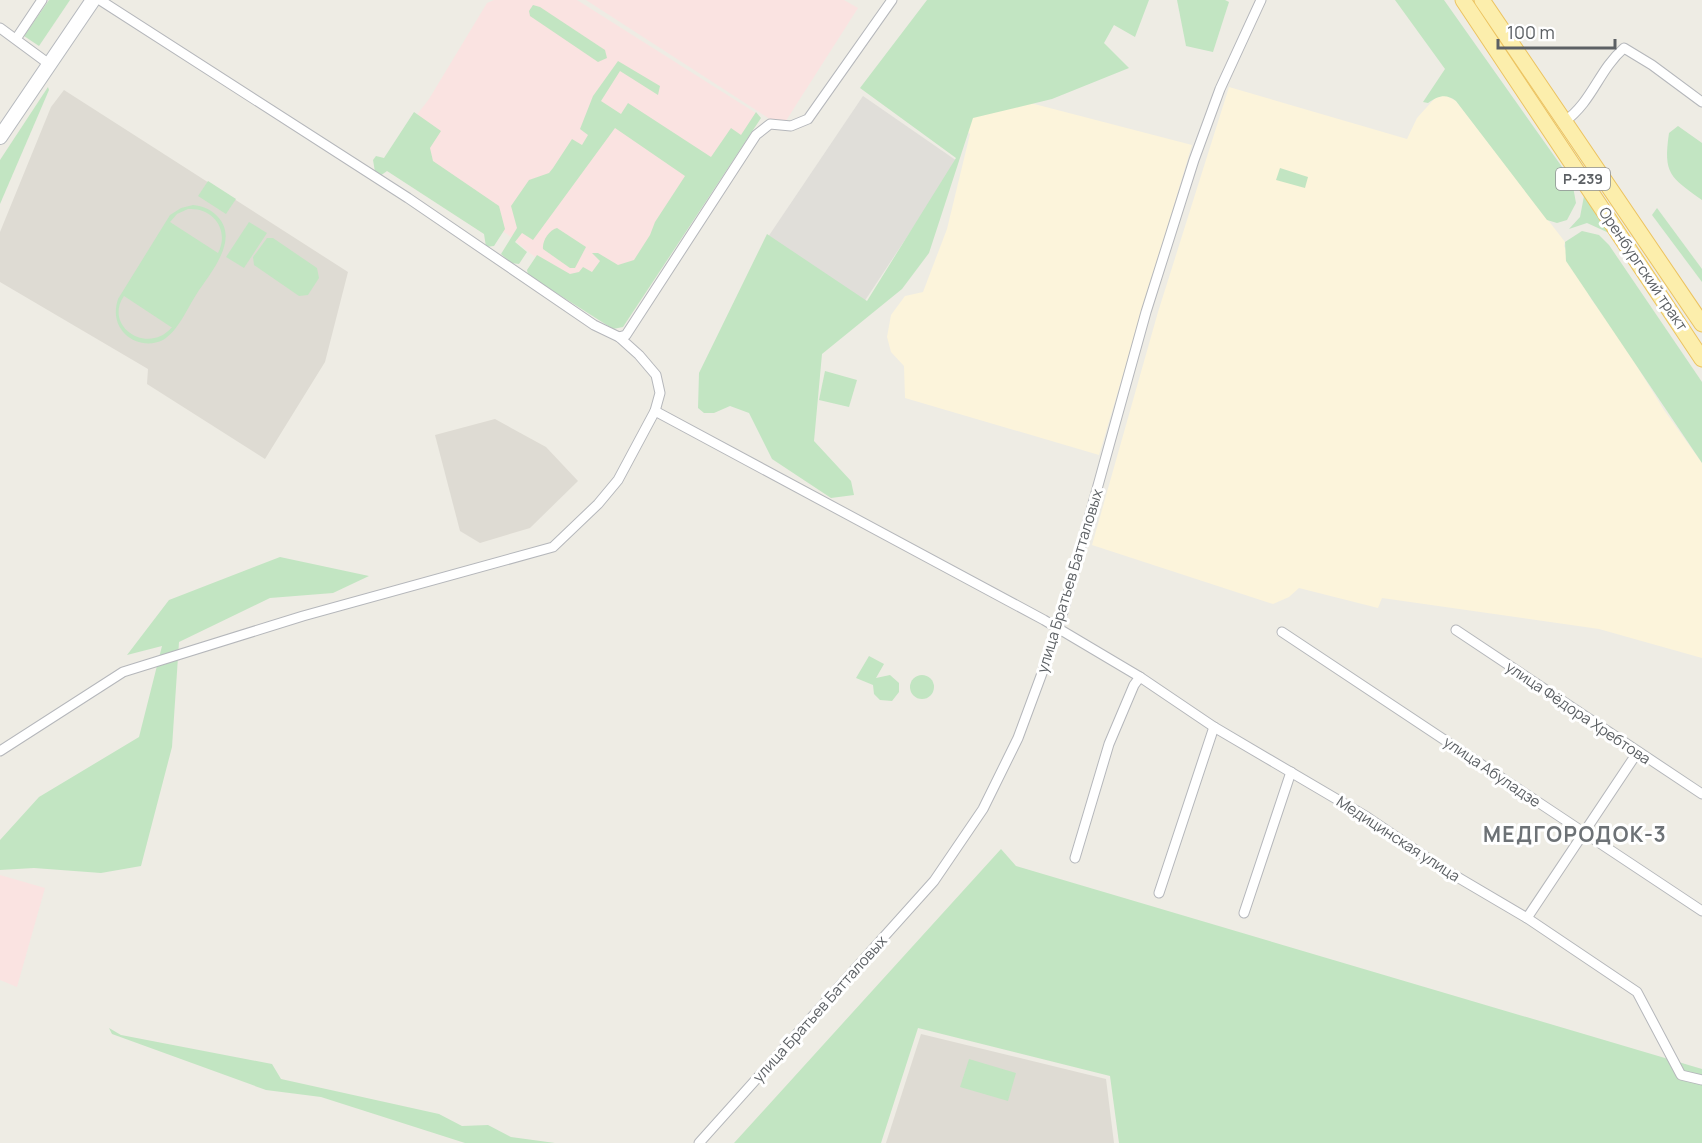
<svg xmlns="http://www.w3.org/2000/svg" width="1702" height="1143" font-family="Manrope,sans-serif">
<rect width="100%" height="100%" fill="#eeece4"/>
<g fill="#fcf4db">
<polygon points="1229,87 1407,139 1417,118 1436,97 1445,95 1456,101 1565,242 1564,246 1591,299 1617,334 1664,410 1702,463 1702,658 1599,629 1382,598 1378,608 1299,588 1289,597 1273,604 1092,545 1158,312"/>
<polygon points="976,89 1192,145 1099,455 905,398 904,366 891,352 887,337 891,315 905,296 923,292 947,229 970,134 963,127"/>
</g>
<polygon fill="#e0ded9" points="863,96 957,161 864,302 768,237"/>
<g fill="#dedbd3">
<polygon points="64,90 348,272 325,362 265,459 147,384 148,369 0,282 0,232 51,107"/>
<polygon points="495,419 546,447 578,481 530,528 480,543 460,531 435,435"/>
<polygon points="921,1034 1106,1079 1114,1143 886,1143"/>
</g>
<g fill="#fae3e1">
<polygon points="494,0 577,0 759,115 613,307 531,254 507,234 385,157 429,99 487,3"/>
<polygon points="586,0 844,0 858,8 782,127"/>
<polygon points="0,875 45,888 17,987 0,980"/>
</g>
<g fill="#c2e5c2" fill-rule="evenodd">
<polygon points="49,0 70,0 39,46 24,36"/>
<polygon points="927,0 1149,0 1135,37 1114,25 1104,43 1129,68 1052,99 973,118 929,253 902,289 822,354 814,441 851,481 854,495 831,498 772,459 749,413 730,406 714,413 704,413 698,408 699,373 767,234 867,301 956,158 860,88"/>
<polygon points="1177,0 1225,0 1229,2 1213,52 1186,46"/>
<path d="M1395,0H1444L1572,181L1576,203L1567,220L1557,223L1547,220L1456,101C1446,93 1438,96 1428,103L1423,102L1445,69Z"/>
<polygon points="533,5 540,7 605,50 607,58 598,62 530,16 529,11"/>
<polygon points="618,61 660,86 658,95 620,71 601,101 621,114 628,103 711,157 731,128 741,135 756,112 761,118 623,327 613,329 528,275 527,270 537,255 570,274 579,272 583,267 592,272 600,261 592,253 598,253 618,265 634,260 650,235 655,222 685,176 615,128 533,240 522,233 515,242 527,252 519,264 511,263 501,254 517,228 511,206 529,180 549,173 553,168 572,139 582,145 588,135 580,129 593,96"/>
<polygon points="48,87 49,90 0,204 0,160"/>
<polygon points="414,112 441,131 430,148 433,161 499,206 505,229 494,246 486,247 484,234 387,171 380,176 375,172 373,160 376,156 384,158"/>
<path d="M1678,126L1702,143V200C1670,177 1663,174 1669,133Z"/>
<polygon points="1280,168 1308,177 1305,188 1276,180"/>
<polygon points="208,181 236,199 226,214 198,196"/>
<polygon points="1584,196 1609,233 1587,223 1569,229 1580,217"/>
<path d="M193,205C203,206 211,209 218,217C240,241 209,274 196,295C187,309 178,331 163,340C151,346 135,344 125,334C115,324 114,311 118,299L170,215L181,208ZM188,209C213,207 230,230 218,253L170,222L177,214ZM124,296L171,327H172C148,356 103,326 124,296Z"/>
<polygon points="1657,208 1702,269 1702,282 1652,215"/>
<polygon points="249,222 267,233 244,268 226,257"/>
<path d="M557,228L586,247L575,268H570L543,249C542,241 549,230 557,228Z"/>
<polygon points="1582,231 1599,235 1609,245 1702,382 1702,463 1566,261 1565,242"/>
<polygon points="267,238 273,238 317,268 319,278 308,295 299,296 254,265 253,257"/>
<polygon points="825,371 857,380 849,407 819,400"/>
<polygon points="280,557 369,576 333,593 270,598 179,642 172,747 141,866 101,873 34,868 0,870 0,840 39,797 139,737 162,646 127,655 169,600"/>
<polygon points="869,656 884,664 876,678 890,675 899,683 899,692 892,701 880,700 874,694 873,685 856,678"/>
<circle cx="922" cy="687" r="12"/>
<polygon points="1001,849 1016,866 1702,1069 1702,1143 1119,1143 1110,1076 918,1028 881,1143 734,1143"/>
<polygon points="109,1028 121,1035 272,1064 281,1079 439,1114 462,1126 488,1125 511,1137 555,1143 465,1143 321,1097 266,1090 112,1034"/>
<polygon points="969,1059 1016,1073 1008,1101 960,1087"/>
</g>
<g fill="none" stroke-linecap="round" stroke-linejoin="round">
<g stroke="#b5b7bb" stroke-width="11">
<g id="street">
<polyline points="0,28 49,64"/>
<polyline points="16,39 42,0"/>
<path d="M1564,122C1593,101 1598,71 1624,48L1652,65L1702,102"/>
<polyline points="619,337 626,335 756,135 770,124 791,126 808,119 892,0"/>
<polyline points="655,411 1044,620 1140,677 1214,727 1367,817 1442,868 1527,918 1637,992 1681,1075 1702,1080"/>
<polyline points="1456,630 1702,794"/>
<polyline points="1282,632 1702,911"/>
<polyline points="0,751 123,672 303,616 553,547 598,504 618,480 655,411 660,393 656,375 639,355 619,337 594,325 408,198 100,0"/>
<polyline points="1075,858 1109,744 1134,685 1140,677"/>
<polyline points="1159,893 1214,727"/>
<polyline points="1244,913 1291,772"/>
<polyline points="1527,918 1637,753"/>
<polyline points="699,1143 934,881 983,809 1018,738 1058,630 1146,312 1194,160 1220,89 1261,0"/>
</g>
</g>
<g stroke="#b6b9be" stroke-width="16">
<polyline id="secondary" points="0,137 93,0"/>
</g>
<g stroke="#ecc360" stroke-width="17">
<g id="primary">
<polyline points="1463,0 1702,359"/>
<polyline points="1482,0 1702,324"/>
</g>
</g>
<use href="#street" stroke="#fff" stroke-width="9"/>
<use href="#secondary" stroke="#fff" stroke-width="14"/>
<use href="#primary" stroke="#fceeac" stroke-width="15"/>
</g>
<g text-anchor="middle" stroke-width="6" stroke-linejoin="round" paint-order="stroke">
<rect fill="#fff" stroke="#8d9092" stroke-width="1.5" x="1556" y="168" width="54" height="22" rx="4.5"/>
<g font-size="14" font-weight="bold" fill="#5c6064">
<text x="1583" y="184">Р-239</text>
</g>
<g font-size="15" fill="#5c6064" stroke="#fff">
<text transform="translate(1643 269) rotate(56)" y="5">Оренбургский тракт</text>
<text transform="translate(1070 581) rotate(-73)" y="5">улица Братьев Батталовых</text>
<text transform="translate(1578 713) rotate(34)" y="5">улица Фёдора Хребтова</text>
<text transform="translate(1492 772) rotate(34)" y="5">улица Абуладзе</text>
<text transform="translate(1398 839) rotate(33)" y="5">Медицинская улица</text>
<text transform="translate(820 1009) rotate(-48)" y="5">улица Братьев Батталовых</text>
</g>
<g font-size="21" font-weight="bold" letter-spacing="1.5" fill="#6d7276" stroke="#fff">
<text x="1575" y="842">МЕДГОРОДОК-3</text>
</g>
</g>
<path d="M1498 39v9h117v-9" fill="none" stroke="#5c6064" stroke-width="3"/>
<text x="1507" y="39" font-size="18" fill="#5c6064" stroke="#ffffff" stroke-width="4.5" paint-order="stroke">100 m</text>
</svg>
